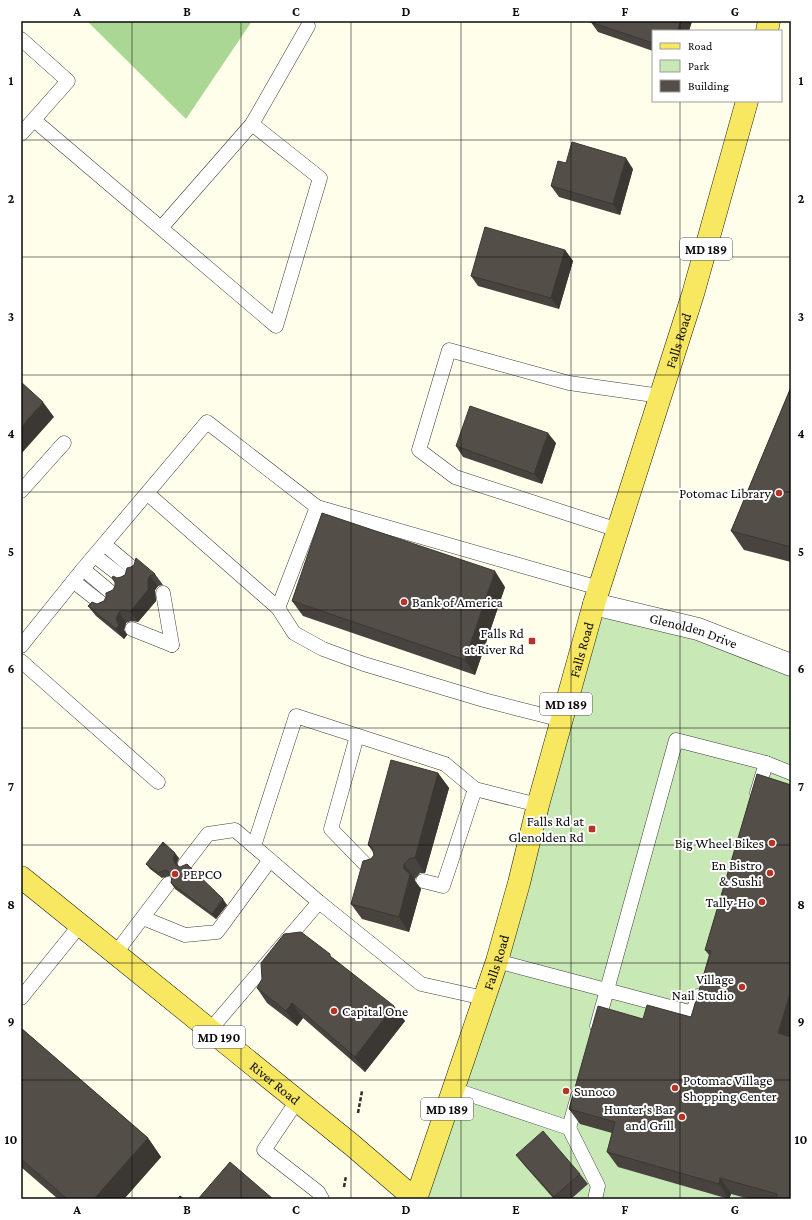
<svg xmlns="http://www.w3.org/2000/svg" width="812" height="1220" font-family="'Crimson Pro',serif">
<rect width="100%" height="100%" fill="#fffeea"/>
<polygon fill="#c8e8b5" points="594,604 791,665 791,1199 416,1199"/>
<polygon fill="#aad894" points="87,21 252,21 186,119"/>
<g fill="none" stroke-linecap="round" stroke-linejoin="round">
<g stroke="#3e3e3e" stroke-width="15">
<g id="service">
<polyline points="21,39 68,81 21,134"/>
<polyline points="34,120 276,326 320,178 252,124 161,228"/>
<polyline points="252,124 308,26"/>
<polyline points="21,491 64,443"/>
<polyline points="148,494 278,608"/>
<polyline points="317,507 278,608 294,633 323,649 364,664 484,700 562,720"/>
<polyline points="618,530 455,477 419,450 449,350 569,383 661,396"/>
<polyline points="104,544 135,570"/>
<polyline points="95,556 126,580"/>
<polyline points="83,569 114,595"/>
<polyline points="73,581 105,606"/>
<polyline points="163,593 172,645"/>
<polyline points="132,629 172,645"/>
<polyline points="21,646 83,569 207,422 317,507 599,588"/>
<polyline points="21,661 158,782"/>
<polyline points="357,736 331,829 366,865 376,868"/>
<polyline points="766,763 791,773"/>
<polyline points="254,846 296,716 445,764 475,789 538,805"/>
<polyline points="185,864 208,834 235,830 319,902 421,984 484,998"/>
<polyline points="423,881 443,886 475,789"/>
<polyline points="143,918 185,935 217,932 270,860"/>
<polyline points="115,954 168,884"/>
<polyline points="497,961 693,1013 698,996"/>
<polyline points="21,998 80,925"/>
<polyline points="597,1026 676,740 766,763 757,793"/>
<polyline points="210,1030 319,902"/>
<polyline points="453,1089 569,1128 578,1096"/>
<polyline points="297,1101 264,1150 318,1192 322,1199"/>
<polyline points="569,1128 598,1186 595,1199"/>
</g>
</g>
<g stroke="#3e3e3e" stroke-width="23">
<g id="tertiary">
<path id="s1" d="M594,604L698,629L791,665"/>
</g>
</g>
<g stroke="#1c1c1c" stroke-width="23">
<g id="primary">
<polyline points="767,31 769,21"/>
<path id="s2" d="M21,877L352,1145L415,1199"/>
<path id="s3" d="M416,1199L497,961L519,883L538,805L594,604L693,294L747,101"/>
</g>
</g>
<g stroke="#2d2d2d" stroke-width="2.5" stroke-dasharray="4 2" stroke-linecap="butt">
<polyline points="358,1113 362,1091"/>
<polyline points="344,1187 346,1176"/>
</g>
<use href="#service" stroke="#fff" stroke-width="14"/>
<use href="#tertiary" stroke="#fff" stroke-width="22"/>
<use href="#primary" stroke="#f7e761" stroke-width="22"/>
</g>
<g fill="#48433e">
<polygon points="590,21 692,21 689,31 653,31 653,51 598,32"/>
<polygon points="633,169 620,215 559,197 551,186"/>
<polygon points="565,250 573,261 559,309 478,286 471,276"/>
<polygon points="791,387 791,562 744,550 731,531"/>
<polygon points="556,443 542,484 463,457 456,446"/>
<polygon points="134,565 155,574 163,585 158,586 155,590 156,601 138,622 131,621 126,623 124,630 127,635 124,639 96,616 88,606 97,604 104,601 113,590 115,586 117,578 121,577 125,575 131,567"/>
<polygon points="505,587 475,675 303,616 292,601"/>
<polygon points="438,773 449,788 425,873 420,873 415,879 415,881 421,889 409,932 362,919 351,904 374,855 373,852 368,845"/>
<polygon points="757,774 791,1199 750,1199 731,1194 729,1199 618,1167 607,1152 612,1133 580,1124 569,1109 643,1019 691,1017 709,955 705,950"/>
<polygon points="179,858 177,863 178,866 227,905 216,919 175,889 171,883 172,877 169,876 162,878 150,869 146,864"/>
<polygon points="333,958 405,1021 365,1072 303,1018 297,1026 267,1003 257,988"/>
<polygon points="21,1028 148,1138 161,1157 124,1199 58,1199 21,1167"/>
<polygon points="516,1155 580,1174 588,1184 571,1199 554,1199 524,1165"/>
</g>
<g fill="#3b3732">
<polygon points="681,21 692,21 689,31 677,31"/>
<polygon points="626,158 633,169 620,215 613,204"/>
<polygon points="565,250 573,261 559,309 551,298"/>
<polygon points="43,402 54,417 21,454 21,427"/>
<polygon points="548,433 556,443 542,484 534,474"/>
<polygon points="495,571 505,587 475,675 465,660"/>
<polygon points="150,576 158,586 155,590 156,601 138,622 130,612 148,579"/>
<polygon points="119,612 126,623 124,630 127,635 124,639 116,629 116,619"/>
<polygon points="438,773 449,788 425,873 415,858"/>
<polygon points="175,853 179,858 177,863 180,870 176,865 173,858"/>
<polygon points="404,864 415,879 415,881 421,889 409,932 399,917 404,869"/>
<polygon points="223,899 227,905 216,919 212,914"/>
<polygon points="791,990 791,1040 778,1033"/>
<polygon points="292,1003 303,1018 297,1026 286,1011"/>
<polygon points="394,1006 405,1021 365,1072 355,1057"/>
<polygon points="148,1138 161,1157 124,1199 94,1199"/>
<polygon points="720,1178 731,1194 729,1199 719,1184"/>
</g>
<g fill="#544e48" stroke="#3b3732">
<polygon points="590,21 681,21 677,31 653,31 653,43 590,22"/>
<polygon points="572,142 626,158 613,204 551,186 558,161 566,163"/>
<polygon points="485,227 565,250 551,298 471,276"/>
<polygon points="21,382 43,402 21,427"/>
<polygon points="791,387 791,547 731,531"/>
<polygon points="470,406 548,433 534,474 456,446"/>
<polygon points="322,513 495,571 465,660 292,601"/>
<polygon points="136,558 155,574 150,576 148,579 148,590 130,612 124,610 119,612 116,619 119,625 116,629 88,606 92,602 97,604 104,601 106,597 106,593 113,590 115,586 115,582 112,578 113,576 117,578 121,577 125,575 127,568 131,567 134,565"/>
<polygon points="391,760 438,773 415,858 410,858 404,864 404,869 410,874 399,917 351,904 363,861 371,859 374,855 372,847 368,845"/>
<polygon points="757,774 791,785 791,990 778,1033 791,1037 791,1199 776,1199 777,1194 720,1178 719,1184 607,1152 615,1122 569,1109 598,1006 643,1019 647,1005 691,1017 711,951 705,950"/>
<polygon points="163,842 175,853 173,858 176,865 180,867 187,864 223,899 212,914 171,883 172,876 169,872 165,870 158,873 146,864"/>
<polygon points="301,932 330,954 330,956 394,1006 355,1057 292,1003 286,1011 257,988 262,979 261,963 284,934"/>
<polygon points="21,1028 148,1138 94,1199 67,1199 21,1159"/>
<polygon points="543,1131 580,1174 554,1197 516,1155"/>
<polygon points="230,1162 273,1199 198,1199"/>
<polygon points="180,1196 184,1199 177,1199"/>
</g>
<path fill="none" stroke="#0b0b0b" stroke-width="1" stroke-opacity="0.55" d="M132,21V1199M241,21V1199M351,21V1199M461,21V1199M571,21V1199M680,21V31M680,101V1199M21,140H791M21,257H791M21,375H791M21,492H791M21,610H791M21,728H791M21,845H791M21,963H791M21,1080H791"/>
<g fill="#b93225" stroke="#fff" stroke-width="1.5">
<circle cx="779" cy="493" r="4"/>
<circle cx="404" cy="602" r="4"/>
<rect x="528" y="637" width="8" height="8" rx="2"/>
<rect x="588" y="825" width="8" height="8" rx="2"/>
<circle cx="772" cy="843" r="4"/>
<circle cx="770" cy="873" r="4"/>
<circle cx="175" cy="874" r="4"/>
<circle cx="762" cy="902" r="4"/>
<circle cx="742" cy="987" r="4"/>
<circle cx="334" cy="1011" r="4"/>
<circle cx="675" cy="1088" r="4"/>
<circle cx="566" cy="1091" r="4"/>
<circle cx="682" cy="1117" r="4"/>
</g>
<g text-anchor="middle" stroke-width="4" stroke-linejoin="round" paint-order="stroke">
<g fill="#fff" stroke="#545454" stroke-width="1">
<rect x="680" y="238" width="52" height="22" rx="3"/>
<rect x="540" y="693" width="52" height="22" rx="3"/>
<rect x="193" y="1026" width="52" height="22" rx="3"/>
<rect x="421" y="1098" width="52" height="22" rx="3"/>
</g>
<g font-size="13" font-weight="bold" fill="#0b0b0b">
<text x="706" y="254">MD 189</text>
<text x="566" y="709">MD 189</text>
<text x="219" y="1042">MD 190</text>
<text x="447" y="1114">MD 189</text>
</g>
<g font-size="14" fill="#0b0b0b" stroke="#fff">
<text dy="5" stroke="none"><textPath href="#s3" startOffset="898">Falls Road</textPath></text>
<text dy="5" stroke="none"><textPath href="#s1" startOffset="103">Glenolden Drive</textPath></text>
<text dy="5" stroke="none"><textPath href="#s3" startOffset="574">Falls Road</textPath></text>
<text dy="5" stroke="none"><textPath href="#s3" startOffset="250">Falls Road</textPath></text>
<text dy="5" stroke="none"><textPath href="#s2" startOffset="327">River Road</textPath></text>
</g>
<g font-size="14" fill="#0b0b0b" stroke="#fff" text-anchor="end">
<text x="771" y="498">Potomac Library</text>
<text x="412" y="607" text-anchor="start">Bank of America</text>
<text x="524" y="638">Falls Rd<tspan x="524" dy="16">at River Rd</tspan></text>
<text x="584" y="826">Falls Rd at<tspan x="584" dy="16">Glenolden Rd</tspan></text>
<text x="764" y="848">Big Wheel Bikes</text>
<text x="762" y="870">En Bistro<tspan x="762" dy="16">&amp; Sushi</tspan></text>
<text x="183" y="879" text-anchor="start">PEPCO</text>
<text x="754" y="907">Tally-Ho</text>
<text x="734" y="984">Village<tspan x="734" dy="16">Nail Studio</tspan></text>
<text x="342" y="1016" text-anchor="start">Capital One</text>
<text x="683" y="1085" text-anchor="start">Potomac Village<tspan x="683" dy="16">Shopping Center</tspan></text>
<text x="574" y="1096" text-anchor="start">Sunoco</text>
<text x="674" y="1114">Hunter's Bar<tspan x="674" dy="16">and Grill</tspan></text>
</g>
</g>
<rect width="812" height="1220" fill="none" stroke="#ffffff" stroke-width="44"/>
<rect x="652" y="30" width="130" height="72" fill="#ffffff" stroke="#9d9d9d"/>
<rect x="660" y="43" width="20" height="6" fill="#f7e761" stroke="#9d9d9d"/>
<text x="688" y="50" font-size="12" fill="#0b0b0b">Road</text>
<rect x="660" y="60" width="20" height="12" fill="#c8e8b5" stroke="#9d9d9d"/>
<text x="688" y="70" font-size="12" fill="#0b0b0b">Park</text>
<rect x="660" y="80" width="20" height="12" fill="#544e48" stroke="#9d9d9d"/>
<text x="688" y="90" font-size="12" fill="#0b0b0b">Building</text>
<rect x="22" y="22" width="768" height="1176" fill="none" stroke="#0b0b0b" stroke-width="1.5"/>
<g font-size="13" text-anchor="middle" font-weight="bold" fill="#0b0b0b">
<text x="77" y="16">A</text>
<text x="187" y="16">B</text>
<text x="296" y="16">C</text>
<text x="406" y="16">D</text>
<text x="516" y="16">E</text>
<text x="625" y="16">F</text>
<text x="735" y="16">G</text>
<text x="11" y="85">1</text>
<text x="801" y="85">1</text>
<text x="11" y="203">2</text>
<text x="801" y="203">2</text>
<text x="11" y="321">3</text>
<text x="801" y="321">3</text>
<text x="11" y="438">4</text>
<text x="801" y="438">4</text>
<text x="11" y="556">5</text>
<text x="801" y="556">5</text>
<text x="11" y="673">6</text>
<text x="801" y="673">6</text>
<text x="11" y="791">7</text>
<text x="801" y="791">7</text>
<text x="11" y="909">8</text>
<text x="801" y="909">8</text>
<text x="11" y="1026">9</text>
<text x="801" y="1026">9</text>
<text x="11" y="1144">10</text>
<text x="801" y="1144">10</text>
<text x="77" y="1214">A</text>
<text x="187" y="1214">B</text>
<text x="296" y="1214">C</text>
<text x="406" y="1214">D</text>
<text x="516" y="1214">E</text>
<text x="625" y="1214">F</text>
<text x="735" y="1214">G</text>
</g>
</svg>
